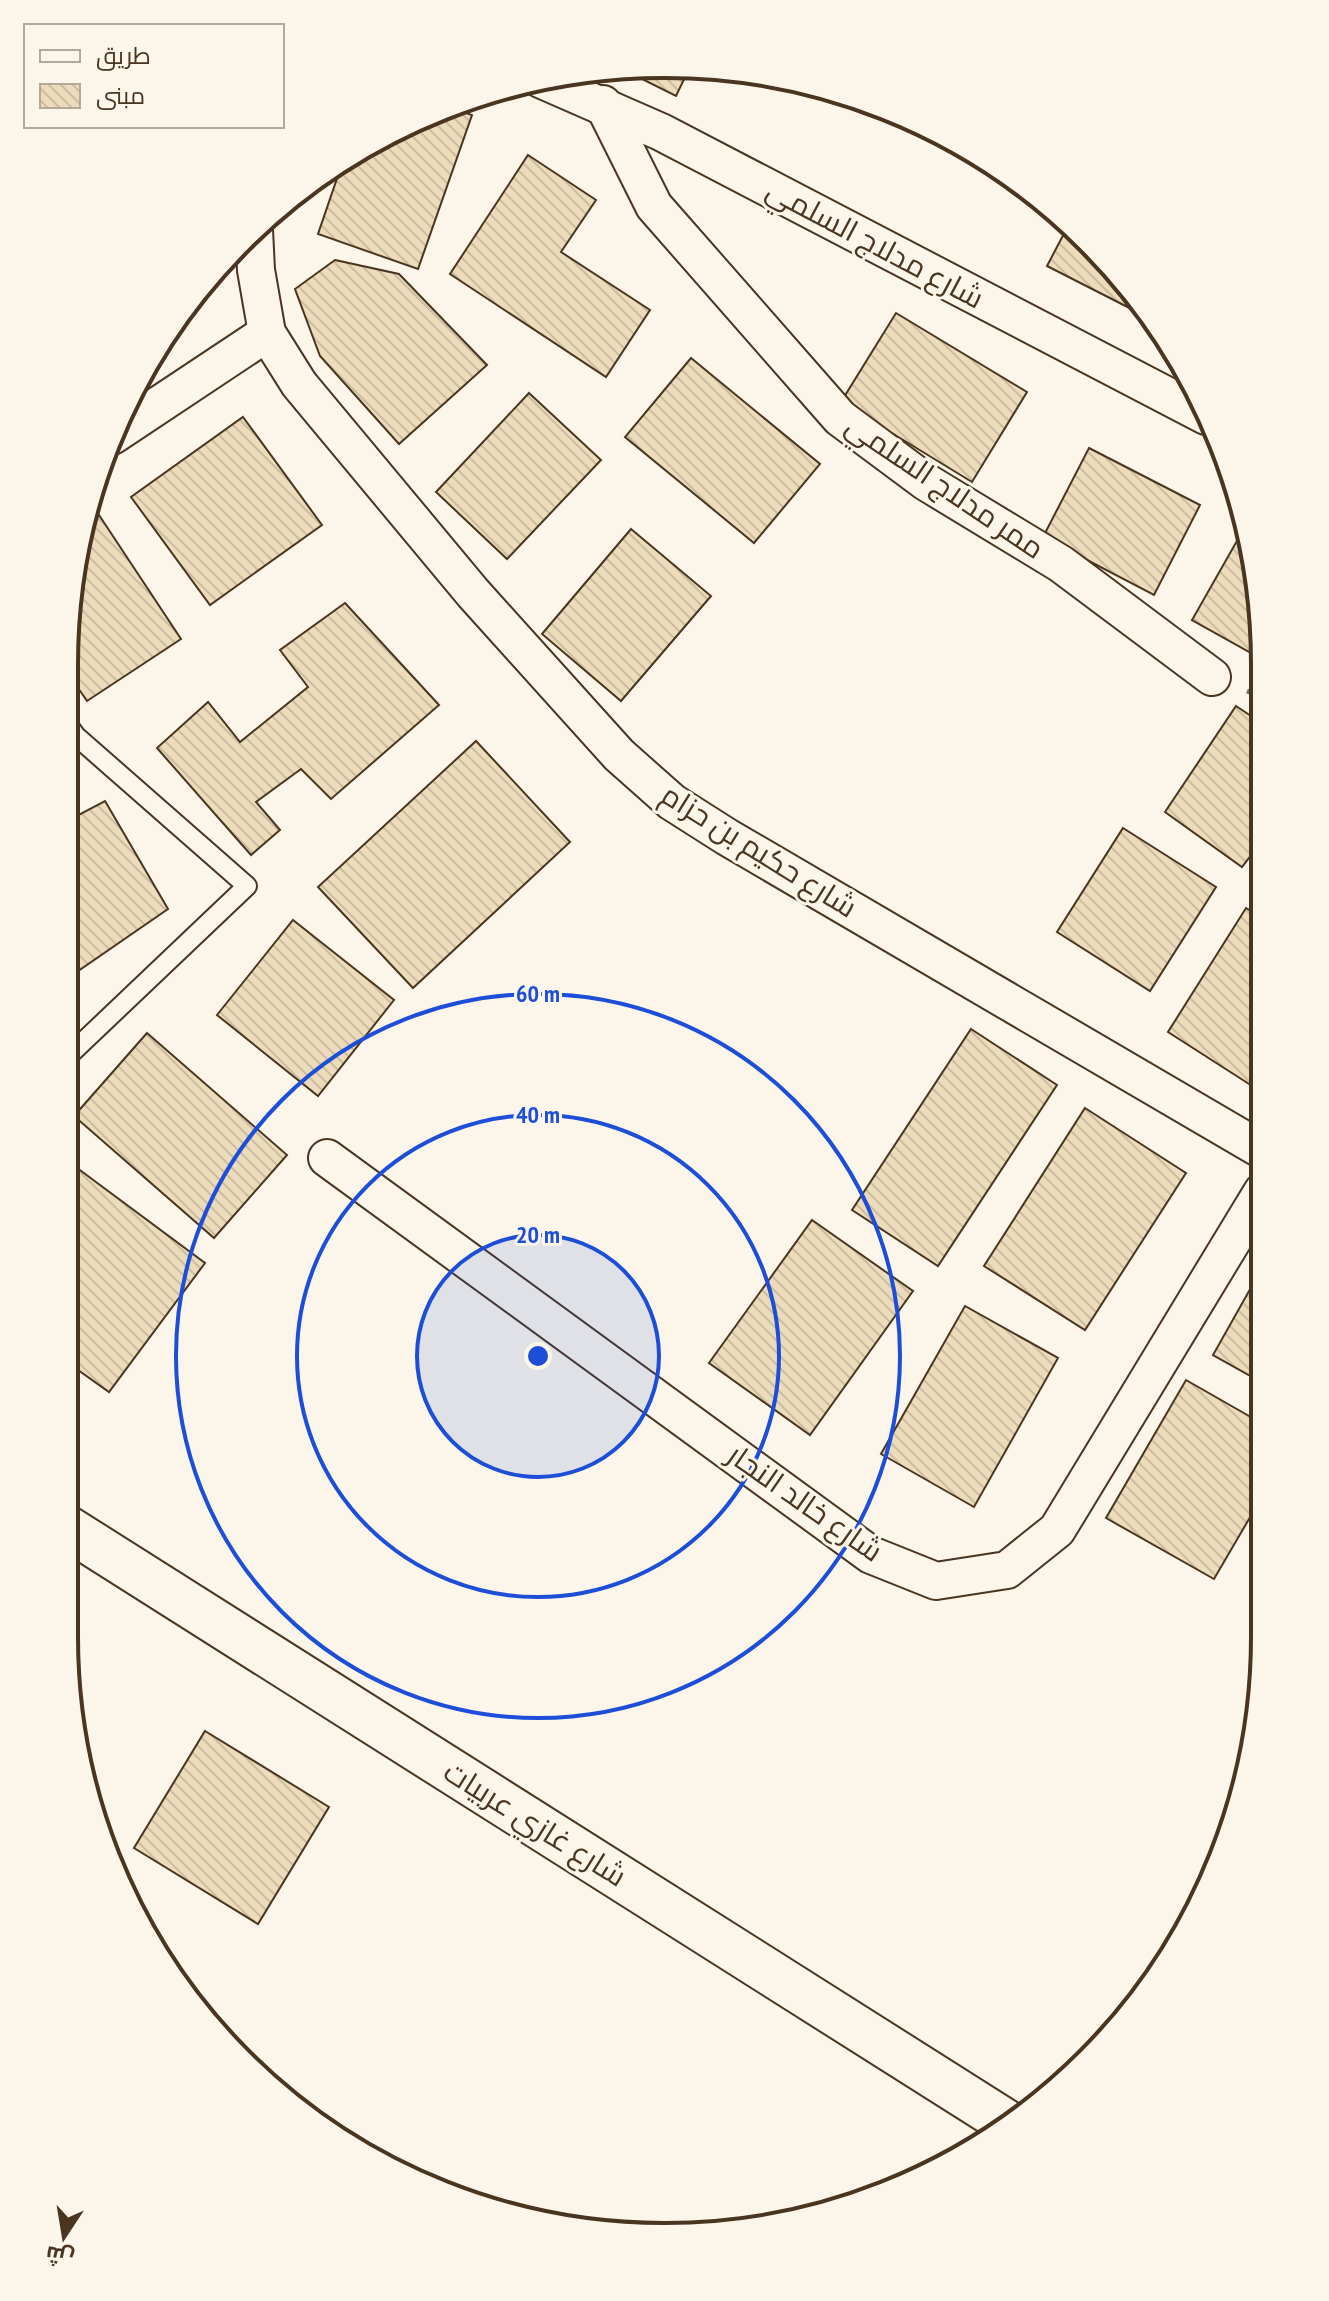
<svg xmlns="http://www.w3.org/2000/svg" width="1329" height="2301" font-family="'PT Sans Narrow',Cairo,sans-serif">
<defs>
<pattern id="building-back-hatch" width="6" height="6" patternUnits="userSpaceOnUse" patternTransform="scale(2)"><rect width="6" height="6" fill="#ecdcbc"/><path d="M-1 5l2 2M0 0l6 6M5-1l2 2" fill="none" stroke="#ccbda1"/></pattern>
</defs>
<rect width="100%" height="100%" fill="#fbf6e9"/>
<g fill="url(#building-back-hatch)" stroke="#4a3520" stroke-width="2">
<polygon points="626,65 690,67 676,96 618,67"/>
<polygon points="449,107 472,115 418,269 318,234 343,161 399,126"/>
<polygon points="528,155 596,200 561,252 650,310 606,377 450,274"/>
<polygon points="1069,224 1089,240 1155,321 1047,266"/>
<polygon points="335,260 399,274 487,365 399,444 320,356 295,289"/>
<polygon points="896,313 1027,392 972,482 841,402"/>
<polygon points="691,358 820,464 754,543 625,437"/>
<polygon points="529,393 601,460 507,559 436,492"/>
<polygon points="243,417 322,525 210,605 131,497"/>
<polygon points="1089,448 1200,505 1154,595 1043,537"/>
<polygon points="99,515 181,639 87,701 65,669 65,626 85,524"/>
<polygon points="1246,525 1260,587 1260,658 1192,620"/>
<polygon points="631,529 711,596 621,701 542,634"/>
<polygon points="345,603 439,705 331,799 301,769 256,802 280,830 251,855 157,748 208,702 240,742 308,687 280,650"/>
<polygon points="1236,706 1260,722 1261,842 1242,867 1165,812"/>
<polygon points="476,741 570,842 413,988 318,887"/>
<polygon points="105,801 168,909 65,980 65,822"/>
<polygon points="1123,828 1216,887 1150,991 1057,932"/>
<polygon points="1246,908 1261,917 1260,1091 1168,1032"/>
<polygon points="293,920 394,1000 318,1096 217,1015"/>
<polygon points="971,1029 1057,1085 938,1266 852,1210"/>
<polygon points="147,1033 287,1155 214,1238 74,1116"/>
<polygon points="1085,1108 1186,1173 1085,1330 984,1266"/>
<polygon points="65,1159 205,1263 109,1392 64,1360 64,1338 79,1318 64,1307"/>
<polygon points="812,1220 913,1291 810,1435 709,1363"/>
<polygon points="1262,1268 1263,1383 1213,1355"/>
<polygon points="965,1306 1058,1358 974,1507 881,1454"/>
<polygon points="1186,1380 1263,1424 1263,1495 1214,1579 1106,1518"/>
<polygon points="205,1731 329,1807 258,1924 134,1848"/>
</g>
<g fill="none" stroke-linecap="round" stroke-linejoin="round">
<g stroke="#4a3520" stroke-width="22">
<polyline id="lane" points="65,1059 247,886 76,736 65,721"/>
</g>
<g stroke="#4a3520" stroke-width="40">
<g id="street">
<polyline points="540,79 661,132 1206,416"/>
<polyline points="603,104 654,206 840,418 926,482 1061,564 1212,677"/>
<polyline points="254,230 256,270 267,333 299,384 473,593 619,755 672,802 727,837 1262,1150"/>
<polyline points="112,436 267,333"/>
<polyline points="327,1158 871,1555 936,1581 1007,1570 1057,1530 1262,1192"/>
</g>
</g>
<g stroke="#4a3520" stroke-width="48">
<polyline id="secondary" points="64,1526 1006,2122"/>
</g>
<g stroke="#7f6f5c" stroke-width="5" stroke-dasharray="6 4" stroke-linecap="butt">
<polyline points="1247,691 1260,696"/>
<polyline points="1261,859 1261,861"/>
</g>
<use href="#lane" stroke="#fbf6e9" stroke-width="18"/>
<use href="#street" stroke="#fbf6e9" stroke-width="36"/>
<use href="#secondary" stroke="#fbf6e9" stroke-width="44"/>
</g>
<circle cx="538" cy="1356" r="121" fill="#1d4ed8" fill-opacity=".12"/>
<g fill="none" stroke="#1d4ed8" stroke-width="4">
<circle cx="538" cy="1356" r="121"/>
<circle cx="538" cy="1356" r="241"/>
<circle cx="538" cy="1356" r="362"/>
</g>
<g text-anchor="middle" stroke-width="6" stroke-linejoin="round" paint-order="stroke">
<g font-size="30" fill="#4a3520" stroke="#fbf6e9">
<text transform="translate(875 244) rotate(28)" y="10">شارع مدلاج السلمي</text>
<text transform="translate(945 487) rotate(34)" y="10">ممر مدلاج السلمي</text>
<text transform="translate(759 851) rotate(32)" y="10">شارع حكيم بن حزام</text>
<text transform="translate(805 1503) rotate(35)" y="10">شارع خالد النجار</text>
<text transform="translate(535 1824) rotate(32)" y="10">شارع غازي عربيات</text>
</g>
</g>
<path d="M0 0H1329V2301H0ZM664 78H665A586 586 0 0 1 1251 664V1637A586 586 0 0 1 665 2223H664A586 586 0 0 1 78 1637V664A586 586 0 0 1 664 78Z" fill="#fbf6e9" fill-rule="evenodd"/>
<path fill="none" stroke="#4a3520" stroke-width="4" d="M664 78H665A586 586 0 0 1 1251 664V1637A586 586 0 0 1 665 2223H664A586 586 0 0 1 78 1637V664A586 586 0 0 1 664 78Z"/>
<circle cx="538" cy="1356" r="12" fill="#1d4ed8" stroke="#fbf6e9" stroke-width="4"/>
<g font-size="24" text-anchor="middle" font-weight="bold" fill="#1d4ed8" stroke="#fbf6e9" stroke-width="6" stroke-linejoin="round" paint-order="stroke">
<text x="538" y="1002">60 m</text>
<text x="538" y="1123">40 m</text>
<text x="538" y="1243">20 m</text>
</g>
<rect x="24" y="24" width="260" height="104" fill="#fbf6e9" stroke="#b4a999" stroke-width="2"/>
<rect x="40" y="50" width="40" height="12" fill="#fbf6e9" stroke="#b4a999" stroke-width="2"/>
<text x="96" y="64" font-size="24" fill="#4a3520">طريق</text>
<rect x="40" y="84" width="40" height="24" fill="url(#building-back-hatch)" stroke="#b4a999" stroke-width="2"/>
<text x="96" y="104" font-size="24" fill="#4a3520">مبنى</text>
<g transform="translate(64 2237) rotate(192)" stroke="#fbf6e9" stroke-width="6" paint-order="stroke">
<path d="M0-6L14 30L0 20L-14 30Z" fill="#4a3520"/>
<text y="-12" font-size="22" font-weight="bold" text-anchor="middle" fill="#4a3520">ش</text>
</g>
</svg>
